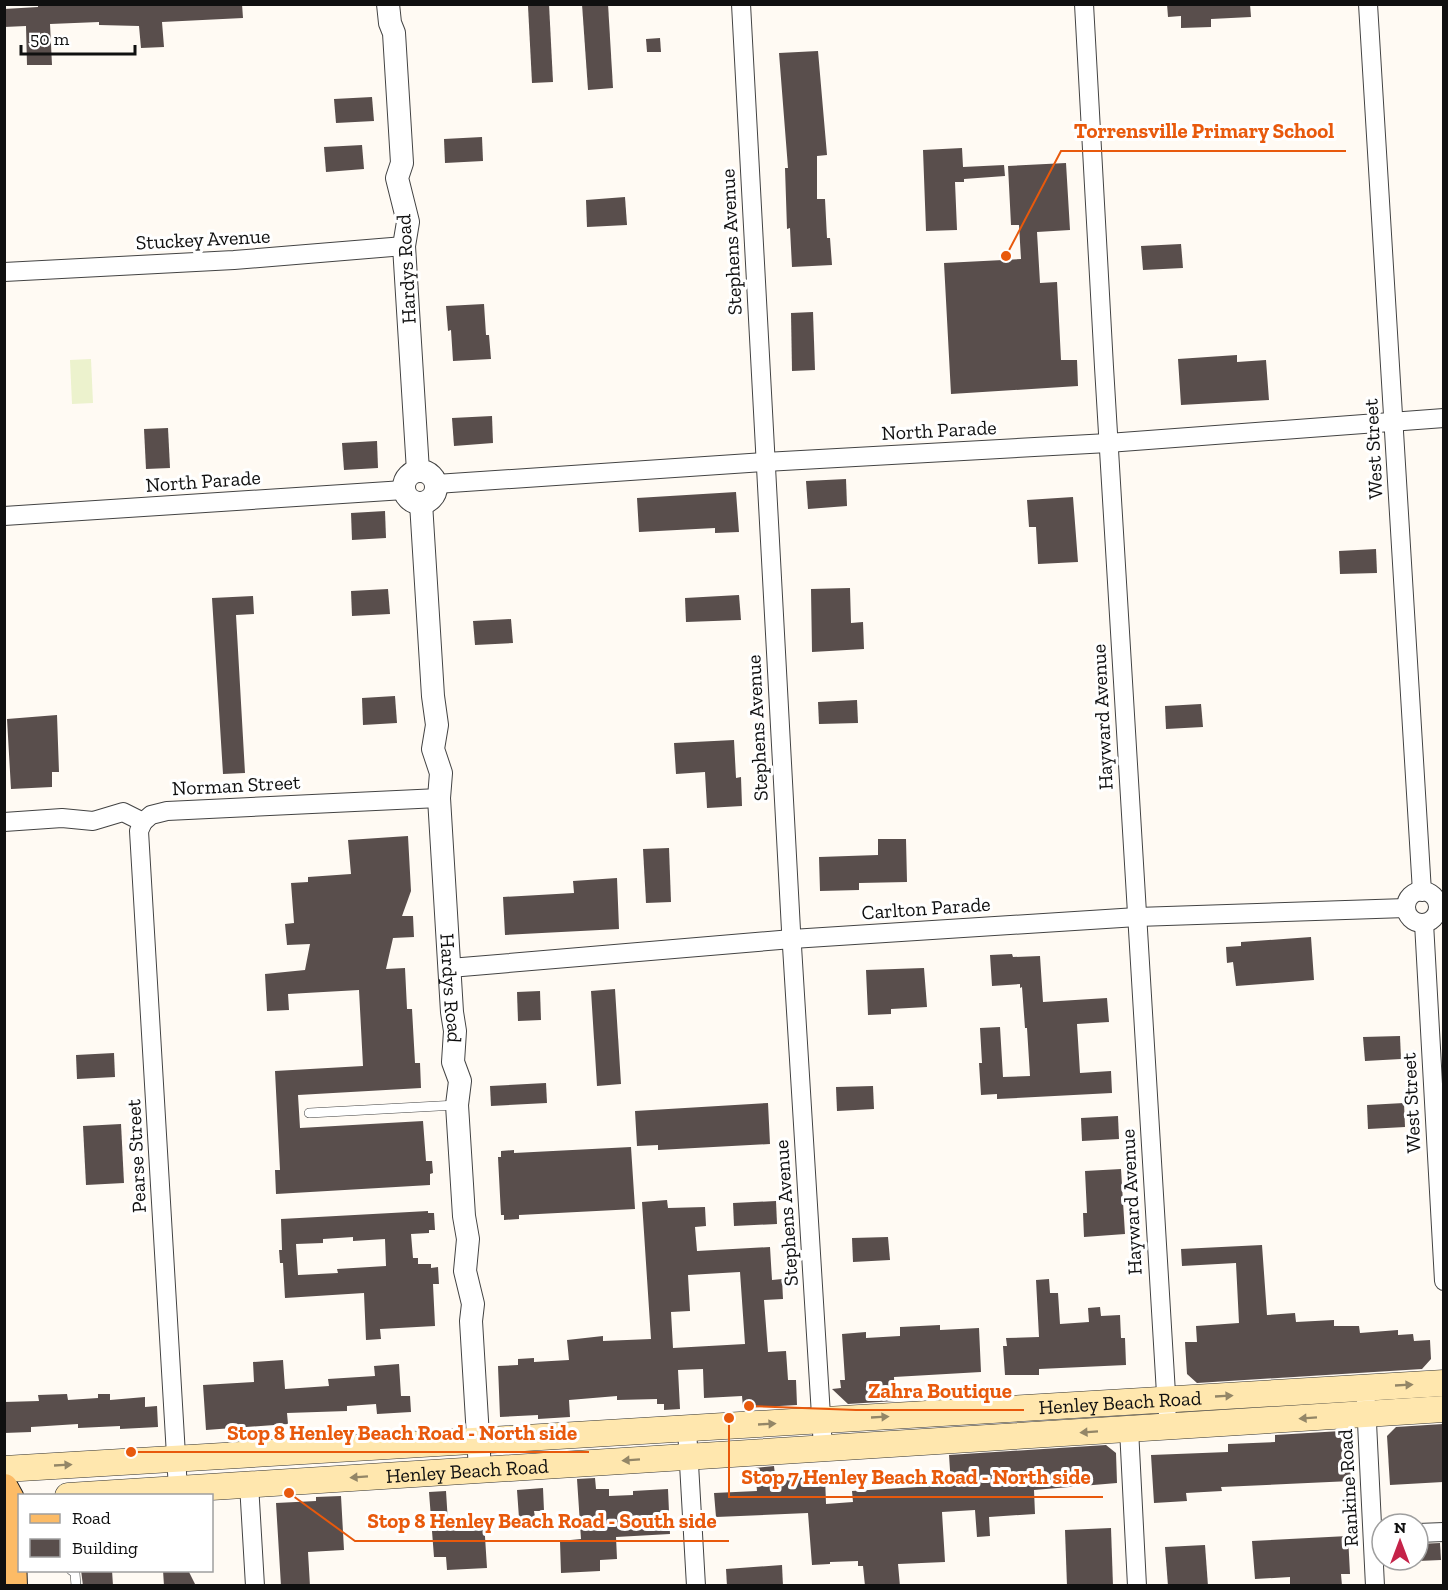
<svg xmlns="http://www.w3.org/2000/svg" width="1448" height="1590" font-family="'Zilla Slab',serif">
<rect width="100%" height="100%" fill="#fffaf3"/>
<polygon fill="#ecf2cd" points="91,359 93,403 72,404 70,360"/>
<g fill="#594e4c" fill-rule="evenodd">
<polygon points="38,4 242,4 243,18 162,22 164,47 141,48 139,26 99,25 99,22 50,24 52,65 27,65 26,26 4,27 4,9 38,7"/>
<polygon points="549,4 553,82 532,83 528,6"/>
<polygon points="582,4 608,4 613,88 588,90"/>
<polygon points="1167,4 1250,4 1251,17 1211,19 1211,27 1181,28 1181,16 1168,17"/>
<polygon points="660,38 661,52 647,52 646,39"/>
<polygon points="818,51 827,155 817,156 817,199 825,199 827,238 830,238 832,265 792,267 790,228 787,229 785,168 788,168 779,53"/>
<polygon points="372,97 374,121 336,123 334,99"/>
<polygon points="482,137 483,161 445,163 444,139"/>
<polygon points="362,145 364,169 326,172 324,147"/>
<polygon points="962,148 963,167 1004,165 1005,176 964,179 964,182 955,182 957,230 926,231 923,150"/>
<polygon points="1066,163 1070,230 1037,232 1040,283 1057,282 1061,360 1077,360 1078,386 951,394 944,263 1021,259 1019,225 1011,225 1008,166"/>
<polygon points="625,197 627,225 587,227 586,200"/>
<polygon points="1181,244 1183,268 1143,270 1141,246"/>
<polygon points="484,304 486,335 489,335 491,359 453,361 451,330 448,331 446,306"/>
<polygon points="813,312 815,370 792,371 791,313"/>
<polygon points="1237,355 1237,362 1266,360 1269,400 1181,405 1178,359"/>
<polygon points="492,416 493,443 454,446 452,418"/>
<polygon points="168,428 170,468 146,469 144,429"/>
<polygon points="377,441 378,468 344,470 342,443"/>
<polygon points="846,479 847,506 808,509 806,481"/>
<polygon points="736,492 739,532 715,533 715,528 639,532 637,498"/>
<polygon points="1073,497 1078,562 1038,564 1036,527 1029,527 1027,500"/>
<polygon points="385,511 386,538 352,540 351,513"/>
<polygon points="1376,549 1377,573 1340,574 1339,551"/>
<polygon points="850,588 851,623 863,622 864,649 812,652 811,589"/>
<polygon points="388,589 390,614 352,616 351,591"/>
<polygon points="739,595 741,620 686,622 685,598"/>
<polygon points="253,596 254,614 236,615 245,773 223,774 212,598"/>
<polygon points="511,619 513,643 475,645 473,621"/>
<polygon points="395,696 397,723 363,725 362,698"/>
<polygon points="857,700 858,723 819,724 818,702"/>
<polygon points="1201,704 1203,727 1166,729 1165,706"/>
<polygon points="57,715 59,772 52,772 52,787 11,789 7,719"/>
<polygon points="734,740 736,778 741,777 742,806 707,808 705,772 676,774 674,743"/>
<polygon points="408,836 411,891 402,916 413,916 414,937 393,938 386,969 405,968 407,1009 412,1009 415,1063 420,1063 421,1088 298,1095 300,1128 423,1121 426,1161 432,1161 433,1173 430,1174 430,1185 276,1194 275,1170 280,1170 275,1071 363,1066 359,990 288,994 289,1010 267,1011 265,974 305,970 310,944 287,945 285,924 294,923 291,883 308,882 308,877 351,874 348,840"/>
<polygon points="878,839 906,839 907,882 859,883 859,890 820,891 819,857 878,855"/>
<polygon points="669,848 671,902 646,903 643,849"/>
<polygon points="617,878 619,929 505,935 503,897 574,893 573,881"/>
<polygon points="1311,937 1314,980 1236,986 1233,962 1227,963 1226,947 1241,946 1241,942"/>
<polygon points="1012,954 1013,957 1040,956 1043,1002 1107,998 1109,1022 1077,1024 1080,1073 1111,1071 1112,1093 997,1099 997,1094 981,1095 979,1063 982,1063 980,1028 1000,1027 1003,1077 1030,1076 1027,1028 1025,1028 1022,987 1020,988 1020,984 992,986 990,955"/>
<polygon points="924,968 927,1007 891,1009 891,1014 868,1015 866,970"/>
<polygon points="615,989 621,1084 597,1086 591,991"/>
<polygon points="540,991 541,1020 518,1021 517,992"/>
<polygon points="1400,1036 1401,1059 1365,1061 1363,1037"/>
<polygon points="114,1053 115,1077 77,1079 76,1055"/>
<polygon points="546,1083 547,1103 491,1106 490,1086"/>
<polygon points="873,1086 874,1109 837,1111 836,1087"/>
<polygon points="768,1103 770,1144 658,1150 658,1145 637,1146 635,1111"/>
<polygon points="1404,1103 1405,1127 1368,1129 1367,1105"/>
<polygon points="1118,1116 1119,1139 1082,1141 1081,1118"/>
<polygon points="121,1124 124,1183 86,1185 83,1126"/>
<polygon points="631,1147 635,1209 519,1215 519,1219 504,1220 504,1215 501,1215 498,1157 501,1157 501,1151 514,1150 514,1153"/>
<polygon points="1121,1169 1125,1234 1084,1237 1083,1213 1087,1213 1085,1171"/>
<path d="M667,1200L668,1208L705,1207L706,1226L695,1227L697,1251L770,1247L772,1280L782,1279L783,1299L764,1300L768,1352L786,1351L788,1380H796L797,1405L743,1408L742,1396L704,1398L703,1369L678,1370L680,1409L664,1410V1404H657V1399L617,1400V1396L569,1400L570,1417L538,1419V1415L500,1417L498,1366L518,1365V1359L534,1358V1362L569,1360L567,1340L603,1336V1341L651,1339L642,1202ZM740,1272L745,1344L673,1348L671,1312L690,1311L688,1275Z"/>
<polygon points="776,1201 777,1224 734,1226 733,1203"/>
<path d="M428,1211V1213H434L435,1230H429V1233L411,1234L413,1258H418V1264H431V1268L438,1267L439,1284H433L435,1326L380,1329L381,1339L366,1340L364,1293L285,1298L283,1263H280L279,1250H282L281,1219ZM353,1237V1241L385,1239L386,1266L337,1269L338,1273L298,1275L296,1244L323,1243V1239Z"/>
<polygon points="888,1237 890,1260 853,1262 852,1238"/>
<polygon points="1262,1245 1267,1315 1295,1313 1296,1322 1334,1320 1334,1326 1359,1326 1360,1333 1398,1330 1398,1335 1413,1334 1414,1341 1430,1340 1431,1359 1422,1369 1197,1383 1187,1374 1185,1342 1197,1342 1196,1326 1239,1323 1236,1263 1182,1266 1181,1249"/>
<polygon points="1049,1279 1050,1293 1058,1293 1060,1324 1089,1322 1088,1308 1100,1307 1101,1316 1120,1315 1121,1338 1125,1338 1126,1365 1039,1369 1039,1375 1005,1375 1003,1346 1007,1346 1006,1338 1039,1337 1036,1280"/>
<polygon points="940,1325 940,1330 979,1328 981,1372 894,1377 895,1401 848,1404 832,1389 841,1388 840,1380 845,1380 842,1334 866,1332 866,1338 900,1336 900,1327"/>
<polygon points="283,1360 285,1389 329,1386 328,1379 375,1376 374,1366 399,1364 401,1396 410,1396 411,1412 377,1414 376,1404 347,1406 347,1411 287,1413 288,1424 206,1430 203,1385 254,1382 253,1362"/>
<polygon points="67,1394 68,1400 98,1398 98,1394 110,1394 110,1400 145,1397 145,1407 157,1406 158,1427 120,1429 120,1426 78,1428 78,1424 31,1427 31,1432 4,1433 4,1402 39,1401 38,1395"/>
<polygon points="1443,1424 1443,1482 1390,1485 1387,1436 1396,1427"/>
<polygon points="1341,1431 1349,1438 1351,1481 1221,1487 1222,1491 1186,1493 1187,1501 1154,1503 1151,1455 1228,1452 1228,1444 1275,1442 1275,1435"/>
<polygon points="1106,1445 1116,1453 1117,1483 1034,1490 1035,1514 989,1517 990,1536 977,1537 975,1510 942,1512 945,1562 898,1564 900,1586 865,1586 863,1566 858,1566 858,1561 830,1562 830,1564 812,1565 808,1513 716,1517 714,1493 757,1491 755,1468 774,1466 775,1475 795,1474 795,1478 825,1476 826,1504 853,1502 852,1491 951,1485 949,1455"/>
<polygon points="595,1478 596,1489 609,1489 609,1496 633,1495 633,1491 668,1489 670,1534 616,1537 617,1559 600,1560 600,1571 561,1573 560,1541 581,1539 577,1479"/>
<polygon points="543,1488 544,1511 534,1511 535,1517 519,1518 517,1490"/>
<polygon points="446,1491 448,1523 484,1521 487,1568 447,1570 446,1557 434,1557 429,1492"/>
<polygon points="341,1496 344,1550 308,1552 310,1586 281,1586 276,1503 316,1501 316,1497"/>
<polygon points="1111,1528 1113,1586 1067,1586 1065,1530"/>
<polygon points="1348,1536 1350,1574 1341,1574 1342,1586 1290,1586 1290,1577 1255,1579 1252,1541"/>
<polygon points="1440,1543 1441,1560 1418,1561 1418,1544"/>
<polygon points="1205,1545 1208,1586 1168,1586 1165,1547"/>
<polygon points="782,1565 783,1586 727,1586 726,1569"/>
<polygon points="81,1570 112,1570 113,1586 83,1586"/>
<polygon points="163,1570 188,1570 196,1586 164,1586"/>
</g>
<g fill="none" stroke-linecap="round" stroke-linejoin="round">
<g stroke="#434343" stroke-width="10">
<g id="service">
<polyline points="309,1113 457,1105"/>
<polyline points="71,1570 75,1573 76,1586"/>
</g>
</g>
<g stroke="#434343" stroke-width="20">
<g id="minor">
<polyline points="741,4 791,930 823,1448"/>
<polyline points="1084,4 1104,367 1167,1410"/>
<polyline points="1368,4 1422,892"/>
<polyline points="4,272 234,260 404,246"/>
<polyline points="436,484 765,462 1108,443 1444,418"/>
<polyline points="4,516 404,490"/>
<polyline points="4,822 62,818 93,821 123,812 143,822"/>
<polyline points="143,822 139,831 178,1489"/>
<polyline points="143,822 151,815 167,811 439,798"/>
<circle cx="1422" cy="907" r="16"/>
<polyline points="1424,923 1444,1281"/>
<polyline points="450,968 792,939 1137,917 1406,908"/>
<polyline points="1366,1402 1375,1586"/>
<polyline points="687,1429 696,1586"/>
<polyline points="1129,1429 1137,1586"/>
<polyline points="249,1484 255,1586"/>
<polyline points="1418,1533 1444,1532"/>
</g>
</g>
<g stroke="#434343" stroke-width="24">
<g id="tertiary">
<polyline points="388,4 390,23 394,33 402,163 397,178 408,222 404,246 418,471"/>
<circle cx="420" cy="487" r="16"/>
<path id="s1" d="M421,503L433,696L437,725L433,749L441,773L439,798L452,1012L455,1031L453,1062L460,1081L457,1105L464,1216L468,1239L465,1271L473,1304L471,1321L480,1470"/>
</g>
</g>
<g stroke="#323232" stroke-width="27">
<g id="secondary">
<path id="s2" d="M4,1469L1444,1383"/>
<path id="s3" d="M68,1496L1444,1409"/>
</g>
</g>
<g stroke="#212121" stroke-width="30">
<polyline id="primary" points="4,1488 10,1499 13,1586"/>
</g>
<use href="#service" stroke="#fff" stroke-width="9"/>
<use href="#minor" stroke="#fff" stroke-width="18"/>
<use href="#tertiary" stroke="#fff" stroke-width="22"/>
<use href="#secondary" stroke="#ffe7ae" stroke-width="26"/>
<use href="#primary" stroke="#fcbb66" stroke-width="28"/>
</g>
<defs><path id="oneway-solid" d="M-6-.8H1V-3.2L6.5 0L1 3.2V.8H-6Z" transform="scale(1.5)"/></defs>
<g fill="#938667">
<use href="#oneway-solid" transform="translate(1404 1385) rotate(-3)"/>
<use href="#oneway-solid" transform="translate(1224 1396) rotate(-3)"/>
<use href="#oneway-solid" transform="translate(880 1417) rotate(-3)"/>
<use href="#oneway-solid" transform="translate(1308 1418) rotate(176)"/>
<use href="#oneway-solid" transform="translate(767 1424) rotate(-3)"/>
<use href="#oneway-solid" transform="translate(1089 1432) rotate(176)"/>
<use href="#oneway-solid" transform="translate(631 1460) rotate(176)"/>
<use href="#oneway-solid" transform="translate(63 1465) rotate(-3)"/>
<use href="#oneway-solid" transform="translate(359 1477) rotate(176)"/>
</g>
<g text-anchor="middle" stroke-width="6" stroke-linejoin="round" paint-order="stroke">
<g font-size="20" fill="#101010" stroke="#fff">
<text transform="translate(203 239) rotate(-3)" y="7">Stuckey Avenue</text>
<text transform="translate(731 242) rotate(-93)" y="7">Stephens Avenue</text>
<text transform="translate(406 269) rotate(-93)" y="7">Hardys Road</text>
<text transform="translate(939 430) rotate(-3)" y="7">North Parade</text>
<text transform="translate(1373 449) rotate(-93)" y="7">West Street</text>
<text transform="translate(203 481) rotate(-4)" y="7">North Parade</text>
<text transform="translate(1102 717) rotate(-93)" y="7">Hayward Avenue</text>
<text transform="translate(757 728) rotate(-93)" y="7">Stephens Avenue</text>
<text transform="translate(236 785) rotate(-3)" y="7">Norman Street</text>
<text transform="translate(926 908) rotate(-4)" y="7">Carlton Parade</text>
<text dy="7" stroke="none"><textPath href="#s1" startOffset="488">Hardys Road</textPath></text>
<text transform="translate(1411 1103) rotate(-93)" y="7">West Street</text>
<text transform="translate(136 1156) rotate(-93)" y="7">Pearse Street</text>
<text transform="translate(1131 1202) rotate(-93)" y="7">Hayward Avenue</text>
<text transform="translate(786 1213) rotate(-94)" y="7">Stephens Avenue</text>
<text dy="7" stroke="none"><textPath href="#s2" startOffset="1118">Henley Beach Road</textPath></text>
<text dy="7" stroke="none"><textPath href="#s3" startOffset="400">Henley Beach Road</textPath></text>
<text transform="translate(1348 1488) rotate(-93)" y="7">Rankine Road</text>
</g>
</g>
<path fill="none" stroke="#e8590c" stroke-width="2" d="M1006 256L1061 151H1346M749 1406L856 1410H1024M131 1452L215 1452H589M729 1418L729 1497H1103M289 1493L355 1541H729"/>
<g fill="#e8590c" stroke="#fff" stroke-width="2">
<circle cx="1006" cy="256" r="6"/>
<circle cx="749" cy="1406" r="6"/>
<circle cx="131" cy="1452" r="6"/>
<circle cx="729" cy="1418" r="6"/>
<circle cx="289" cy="1493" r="6"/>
</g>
<g font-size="21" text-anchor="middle" font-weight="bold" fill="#e8590c" stroke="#fff" stroke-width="6" stroke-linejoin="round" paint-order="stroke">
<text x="1204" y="138">Torrensville Primary School</text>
<text x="940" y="1398">Zahra Boutique</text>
<text x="402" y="1440">Stop 8 Henley Beach Road - North side</text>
<text x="916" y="1484">Stop 7 Henley Beach Road - North side</text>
<text x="542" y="1528">Stop 8 Henley Beach Road - South side</text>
</g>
<rect width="1448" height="1590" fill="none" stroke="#101010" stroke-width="12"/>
<rect x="18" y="1494" width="195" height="78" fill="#ffffff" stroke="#9f9f9f" stroke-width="1.5"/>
<rect x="30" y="1514" width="30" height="9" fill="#fcbb66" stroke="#9f9f9f" stroke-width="1.5"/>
<text x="72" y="1524" font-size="18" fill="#101010">Road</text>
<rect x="30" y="1539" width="30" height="18" fill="#594e4c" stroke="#9f9f9f" stroke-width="1.5"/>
<text x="72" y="1554" font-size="18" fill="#101010">Building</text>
<g transform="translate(1400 1542)"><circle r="28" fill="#ffffff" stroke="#9f9f9f" stroke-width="1.5"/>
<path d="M0-4.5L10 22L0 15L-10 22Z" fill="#c52349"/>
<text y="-9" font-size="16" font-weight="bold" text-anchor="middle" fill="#101010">N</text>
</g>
<path d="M21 45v9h114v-9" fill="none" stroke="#101010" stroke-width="3"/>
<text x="30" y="45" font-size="18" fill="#101010" stroke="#ffffff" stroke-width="4.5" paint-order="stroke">50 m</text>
</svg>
